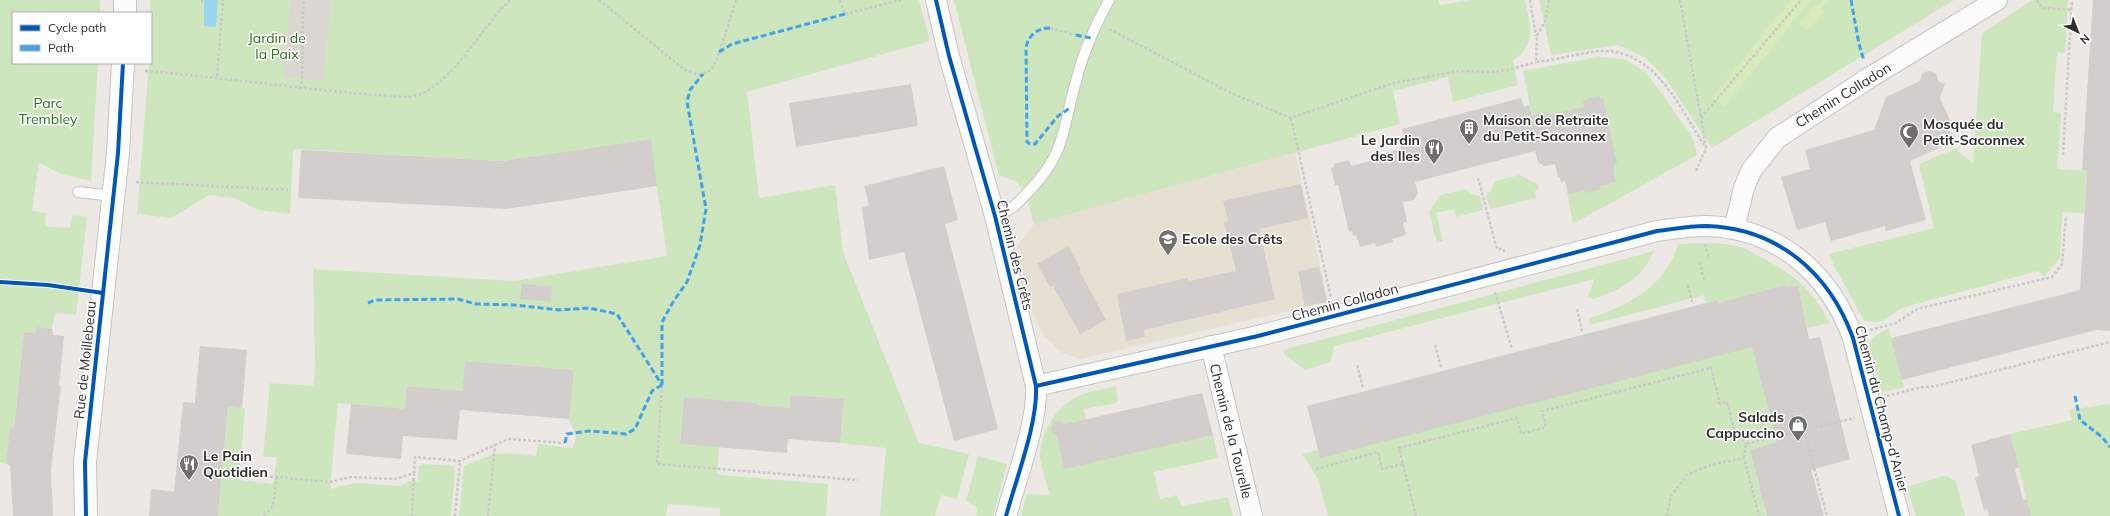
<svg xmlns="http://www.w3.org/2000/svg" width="2110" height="516" font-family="Mulish,sans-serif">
<rect width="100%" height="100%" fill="#ece8e4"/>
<polygon fill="#e6e0d3" points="1295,153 1328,302 1080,359 1062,353 1044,336 1031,310 1017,246 1034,224"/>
<g fill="#cee6be">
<polygon points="0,0 100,0 100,13 13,13 13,63 98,63 91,181 60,174 39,162 32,211 46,213 45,226 70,228 73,215 87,217 76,315 55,313 52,329 37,327 35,333 24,332 14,429 10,429 6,464 0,463"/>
<path d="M150,0H919L930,41L747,92L759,198L835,185L843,252L919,443L969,454L957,499L941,495L935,516H880L886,448L840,443L844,399L791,395L790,408L757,405V403L684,397L680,444L719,447L717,473L722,475L828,484L826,516H720V508L668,504L666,516H459L464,466C495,452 502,451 536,456L538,444L573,448L576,437L569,419L573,370L465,361L462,391L407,386L405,409L338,403L330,489L356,483L400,486L409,481H418L419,466L423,464L454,466L455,470L451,516H218L228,406L245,408L239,480L273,484L277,457H263L270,383L313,386L315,367L313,269L515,281L667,256L650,139L503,161L293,149L290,214L258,210L234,198L209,195L171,218L137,214L149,63H151Z"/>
<path d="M954,0H1438L1440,5L1470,0H1525C1530,30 1538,40 1513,61L1518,85L1453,102L1448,77L1393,91L1400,124L1034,224C1026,198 1029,181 999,176Z"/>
<polygon points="1539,0 1954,0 1712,148 1665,77 1644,57 1618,45 1551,55"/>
<polygon points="2033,0 2068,0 2065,53 2057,52 2053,112 2061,113 2057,169 2087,171 2084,213 2062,212 2060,258 2044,277 2038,271 1902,308 1880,322 1864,321 1828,254 1934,228 1919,164 1957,148 1961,154 1973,163 1982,33"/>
<polygon points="1598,57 1624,59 1646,72 1692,136 1697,155 1573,224 1565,181 1561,182 1560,178 1558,178 1545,116 1549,115 1548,112 1532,115 1523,71"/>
<polygon points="1520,175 1538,185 1539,189 1535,191 1536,198 1490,209 1486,194 1490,192 1495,181"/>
<polygon points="1466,189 1470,194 1480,196 1483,210 1456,217 1454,209 1436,213 1443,241 1437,243 1429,212 1440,195"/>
<path d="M1678,244C1699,244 1723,241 1743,248C1750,250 1756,255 1762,258C1797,276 1811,290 1830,323L1807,328L1798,285L1785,287L1784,285L1730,300L1741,344L1753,341L1778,442L1750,450L1767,516H1328L1318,479L1302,454L1508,402L1727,339L1718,300L1706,303L1704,295L1590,325L1589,318C1620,309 1652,293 1670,264C1673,258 1676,251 1678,244Z"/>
<path d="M1654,251C1643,278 1620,290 1594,299L1588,297L1594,279L1334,346L1331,362L1305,370L1285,355L1283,350Z"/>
<polygon points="1889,328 1904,387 1882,392 1869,344 1875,336"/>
<path d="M1116,386L1118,399L1116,403L1084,409L1086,419L1065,424L1060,421L1054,422L1051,427L1052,433L1057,436L1064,468L1213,435L1218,458L1154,472L1160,499L1177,495L1182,506L1228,497L1233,516H1021L1027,494L1050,495C1047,484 1039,463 1040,453C1043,427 1059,403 1083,394C1094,390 1106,389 1116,386Z"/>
<polygon points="2110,404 2110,516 2031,516 2010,434 2072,420 2069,410"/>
<polygon points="978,456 1007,464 993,516 976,516 978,508 966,501"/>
<polygon points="1946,475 1956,482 1965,516 1916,516 1907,487"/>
</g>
<g fill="#d9eabb">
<polygon points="1791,0 1811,0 1724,107 1712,97"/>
<polygon points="1823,0 1829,0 1821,9 1824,11 1808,31 1799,24 1815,4 1818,6"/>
</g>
<polygon fill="#dad6d2" points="290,0 331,0 323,81 283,77"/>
<polygon fill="#99d6ec" points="204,0 218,0 216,27 204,26"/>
<g fill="#d1cecb">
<polygon points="2093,0 2110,0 2110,331 2096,330 1902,380 1891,338 2080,290 2087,171 2082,170"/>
<polygon points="1929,71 1936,73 1939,82 1945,84 1940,98 1950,120 1947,129 1956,137 1944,138 1941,147 1910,161 1926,220 1886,231 1885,226 1831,241 1825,222 1797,230 1781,177 1810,169 1805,150 1874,130 1886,97 1920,81 1922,73"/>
<polygon points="911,84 918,126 796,147 789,103"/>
<polygon points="1599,96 1600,99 1603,98 1617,163 1614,164 1615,168 1613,169 1616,182 1600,186 1601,189 1585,193 1584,190 1569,194 1565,181 1561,182 1560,178 1558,178 1555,164 1544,166 1538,162 1535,151 1415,182 1418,193 1414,200 1403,202 1407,222 1403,223 1406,235 1392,239 1393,242 1376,247 1375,243 1360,247 1356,235 1353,236 1352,231 1349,232 1338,185 1335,185 1331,168 1334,167 1334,164 1349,160 1351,166 1386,157 1385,153 1401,149 1399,140 1404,139 1402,129 1521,98 1524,107 1529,105 1532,115 1548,112 1549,115 1584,107 1583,100"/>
<polygon points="651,139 657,186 507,209 298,198 301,150 503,161"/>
<polygon points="944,166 958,220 945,224 998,429 954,441 904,252 869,260 862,207 869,205 864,186"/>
<polygon points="1301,184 1308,218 1259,229 1275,299 1144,330 1145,337 1126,341 1117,294 1188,278 1188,281 1236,271 1224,222 1228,221 1223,201"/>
<polygon points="1068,246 1081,269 1079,270 1106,320 1080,334 1053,286 1050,287 1037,264"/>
<polygon points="1319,267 1327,302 1305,306 1298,271"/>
<polygon points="522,284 552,287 551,302 520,299"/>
<polygon points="1785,285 1785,287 1798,285 1809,339 1820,337 1850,459 1811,470 1824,516 1767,516 1750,450 1777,442 1752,347 1320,458 1307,406 1706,303 1718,300 1718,303"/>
<polygon points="37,327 52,329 53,335 64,336 59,386 61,385 51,470 53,516 13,516 10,465 6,464 10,428 14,429 24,332 35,333"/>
<polygon points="200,346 247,350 242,408 228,406 218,516 149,516 151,489 174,492 183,402 195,403"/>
<polygon points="465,361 574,370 569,419 460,410 457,440 403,436 401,459 346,454 351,404 405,409 407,386 462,391"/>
<polygon points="1202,393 1213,435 1064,469 1057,436 1052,433 1051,427 1054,422 1060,420 1065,424"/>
<polygon points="791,395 844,399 840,443 788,439 787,453 680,444 684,397 757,403 757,405 790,408"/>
<polygon points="2010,434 2019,467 2015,469 2023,500 2027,499 2031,516 1989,516 1987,509 1984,510 1975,478 1979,476 1971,445"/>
</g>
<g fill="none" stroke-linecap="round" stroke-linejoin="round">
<g stroke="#c5c4c5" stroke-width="12">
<g id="service">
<polyline points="78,192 113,196"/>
<path d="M995,216C1014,209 1017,204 1031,189C1066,151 1062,131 1075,85C1082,55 1094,27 1109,0"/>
</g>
</g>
<g stroke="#c5c4c5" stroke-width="22">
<g id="minor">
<path d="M936,0L949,56L995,216L1036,386C1038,423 1016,479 1006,516"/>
<polyline points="1734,229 1744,188 1751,171 1777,138 1869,78 1997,0"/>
<polyline points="1211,346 1252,516"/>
<path d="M1036,386L1258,336L1657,231C1673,229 1689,226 1706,226C1777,228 1829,272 1853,338L1899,516"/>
</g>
</g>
<g stroke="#c5c4c5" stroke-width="24">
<g id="tertiary">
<polyline points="125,13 125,0"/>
<polyline points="86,516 85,462 118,153 123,63"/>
</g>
</g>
<g stroke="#c9c9c8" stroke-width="2.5" stroke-dasharray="3 2" stroke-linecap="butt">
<polyline points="202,0 202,4"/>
<polyline points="599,0 685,70 699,75 711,70 718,57 736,0"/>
<polyline points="840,0 845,14 901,0"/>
<polyline points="1530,0 1536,36"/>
<path d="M1549,0L1545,21L1537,36L1536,62C1557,60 1582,52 1602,51C1655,50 1679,106 1704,145"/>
<polyline points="1680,0 1701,118 1801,0"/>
<polyline points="2037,0 2042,8 2072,10"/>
<polyline points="1050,28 1076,35"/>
<polyline points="1109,29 1233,94 1291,118 1393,83 1459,71 1492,72 1508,70 1536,62"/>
<path d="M145,71C232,78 317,92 405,97C410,97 418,96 423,93C458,75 481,28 510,0"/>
<polyline points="217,76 223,0"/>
<path d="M301,89C304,59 301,30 304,0"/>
<polyline points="1291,118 1331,298"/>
<polyline points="2063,155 2072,0"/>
<polyline points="1696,171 1706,148 1701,118"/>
<polyline points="1478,178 1497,249 1503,249 1505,253"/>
<polyline points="136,182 288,190"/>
<polyline points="1705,244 1709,259"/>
<polyline points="1700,262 1704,281"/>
<polyline points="0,282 21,282 82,290"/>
<polyline points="1688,285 1692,302"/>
<polyline points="1495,292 1512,349"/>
<polyline points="1577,309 1582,331"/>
<polyline points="1870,330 1896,323 1917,309 2052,277 2062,264 2066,216"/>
<polyline points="1435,345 1441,367"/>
<polyline points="1357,365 1363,388"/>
<polyline points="662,385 657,464 858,480"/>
<polyline points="1887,396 1922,387 1936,386 2110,342"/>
<polyline points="1804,430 1827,516"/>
<polyline points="1744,458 1746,444 1855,418"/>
<polyline points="1316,469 1378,452 1382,469 1403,464"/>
<polyline points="255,475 330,482 350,477 395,479 414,473 415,457 460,461 508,439 565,443"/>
<polyline points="264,516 273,506 277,477"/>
<polyline points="412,516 414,473"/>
<polyline points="455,516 460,461"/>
<polyline points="488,516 495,445"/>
<polyline points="1416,516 1399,448 1517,418 1521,434 1546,427 1542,411 1711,368 1720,404 1727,402 1734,429 1746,444"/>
<polyline points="1667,516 1671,496 1687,475 1713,464 1744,458 1759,516"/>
</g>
<use href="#service" stroke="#fcfcfb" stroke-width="10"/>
<use href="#minor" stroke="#fcfcfb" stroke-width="20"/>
<use href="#tertiary" stroke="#fcfcfb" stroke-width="22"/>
<g stroke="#3ea3eb" stroke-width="3" stroke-dasharray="6 3" stroke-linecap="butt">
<polyline points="1851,0 1859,44 1864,61"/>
<path d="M1050,28C1037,28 1029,35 1026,47L1027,142L1030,144H1035L1058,116L1070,108"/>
<polyline points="1076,35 1091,38"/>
<polyline points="719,52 732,44 845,14"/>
<polyline points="368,303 375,300 458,299 476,304 515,305 559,310 589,308 617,314 662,385"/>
<polyline points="662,385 662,322 673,302 687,282 700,245 706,209 687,102 690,90 703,74"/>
<polyline points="2075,396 2080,420 2102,437 2110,447"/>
<polyline points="565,443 567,434 589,431 626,434 635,429 652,391 662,385"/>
</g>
<g stroke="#fff" stroke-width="6">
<g id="cycleway">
<path d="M936,0L949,56L995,216L1036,386C1038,423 1016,479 1006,516"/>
<polyline points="0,282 48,285 103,293"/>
<path d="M1036,386L1258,336L1657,231C1673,229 1689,226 1706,226C1777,228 1829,272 1853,338L1899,516"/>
<polyline points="86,516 85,462 118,153 123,63"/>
</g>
</g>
<use href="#cycleway" stroke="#0057b8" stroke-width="4"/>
</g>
<defs>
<g id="building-pin" transform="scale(1)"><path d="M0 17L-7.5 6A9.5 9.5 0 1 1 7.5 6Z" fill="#706f6e" stroke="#fff"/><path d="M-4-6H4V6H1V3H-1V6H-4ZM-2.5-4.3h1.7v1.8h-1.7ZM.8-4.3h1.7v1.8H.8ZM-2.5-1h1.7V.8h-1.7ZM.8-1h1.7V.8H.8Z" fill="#fff"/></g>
<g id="mosque-pin" transform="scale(1)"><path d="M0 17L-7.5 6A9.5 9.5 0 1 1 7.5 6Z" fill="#706f6e" stroke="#fff"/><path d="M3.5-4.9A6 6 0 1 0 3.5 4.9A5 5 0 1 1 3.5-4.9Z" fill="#fff"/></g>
<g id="restaurant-pin" transform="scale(1)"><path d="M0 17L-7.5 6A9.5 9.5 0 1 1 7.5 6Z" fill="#706f6e" stroke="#fff"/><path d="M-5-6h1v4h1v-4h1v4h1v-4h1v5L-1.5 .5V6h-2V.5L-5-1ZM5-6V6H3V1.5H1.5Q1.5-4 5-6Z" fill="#fff"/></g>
<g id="school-pin" transform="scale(1)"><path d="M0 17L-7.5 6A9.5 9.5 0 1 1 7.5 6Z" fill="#706f6e" stroke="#fff"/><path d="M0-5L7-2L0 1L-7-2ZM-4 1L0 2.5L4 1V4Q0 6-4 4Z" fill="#fff"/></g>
<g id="shop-pin" transform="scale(1)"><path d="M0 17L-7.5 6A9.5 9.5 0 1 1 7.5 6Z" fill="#706f6e" stroke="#fff"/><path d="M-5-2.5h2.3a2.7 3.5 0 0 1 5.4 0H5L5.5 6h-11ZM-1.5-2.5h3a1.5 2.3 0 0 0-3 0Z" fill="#fff"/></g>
</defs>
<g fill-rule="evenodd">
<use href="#building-pin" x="1469" y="128"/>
<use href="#mosque-pin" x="1909" y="132"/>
<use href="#restaurant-pin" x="1434" y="148"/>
<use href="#school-pin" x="1168" y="239"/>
<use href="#shop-pin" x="1798" y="425"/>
<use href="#restaurant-pin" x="189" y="464"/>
</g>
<g text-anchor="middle" stroke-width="3" stroke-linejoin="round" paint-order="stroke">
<g font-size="14" fill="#2c6e1b" stroke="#fff">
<text x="277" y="43">Jardin de<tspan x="277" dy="16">la Paix</tspan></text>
<text x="48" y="108">Parc<tspan x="48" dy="16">Trembley</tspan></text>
</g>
<g font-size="14" fill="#2e2e2e" stroke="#fff">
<text transform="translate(1843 95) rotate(-32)" y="5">Chemin Colladon</text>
<text transform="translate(1015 255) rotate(76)" y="5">Chemin des Crêts</text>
<text transform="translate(1345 302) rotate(-15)" y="5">Chemin Colladon</text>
<text transform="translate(85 360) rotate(-84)" y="5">Rue de Moillebeau</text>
<text transform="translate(1882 409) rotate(75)" y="5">Chemin du Champ-d'Anier</text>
<text transform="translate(1231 431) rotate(76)" y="5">Chemin de la Tourelle</text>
</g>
<g font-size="14" font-weight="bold" fill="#2e2e2e" stroke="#fff" text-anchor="start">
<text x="1483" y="125">Maison de Retraite<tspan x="1483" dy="16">du Petit-Saconnex</tspan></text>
<text x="1923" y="129">Mosquée du<tspan x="1923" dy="16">Petit-Saconnex</tspan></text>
<text x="1420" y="145" text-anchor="end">Le Jardin<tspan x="1420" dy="16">des Iles</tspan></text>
<text x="1182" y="244">Ecole des Crêts</text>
<text x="1784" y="422" text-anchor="end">Salads<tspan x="1784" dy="16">Cappuccino</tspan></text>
<text x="203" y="461">Le Pain<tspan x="203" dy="16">Quotidien</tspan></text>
</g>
</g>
<rect x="12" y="12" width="140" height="52" fill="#ffffff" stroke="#ababab"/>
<rect x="20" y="25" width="20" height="6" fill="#0057b8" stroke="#ababab"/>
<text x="48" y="32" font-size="12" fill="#2e2e2e">Cycle path</text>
<rect x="20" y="45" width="20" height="6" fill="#3ea3eb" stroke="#ababab"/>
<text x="48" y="52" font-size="12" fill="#2e2e2e">Path</text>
<g transform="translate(2078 32) rotate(137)" stroke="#ffffff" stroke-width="3" paint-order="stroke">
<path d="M0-3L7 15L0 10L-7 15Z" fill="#2e2e2e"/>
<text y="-6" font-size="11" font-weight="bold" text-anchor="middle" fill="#2e2e2e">N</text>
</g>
</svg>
